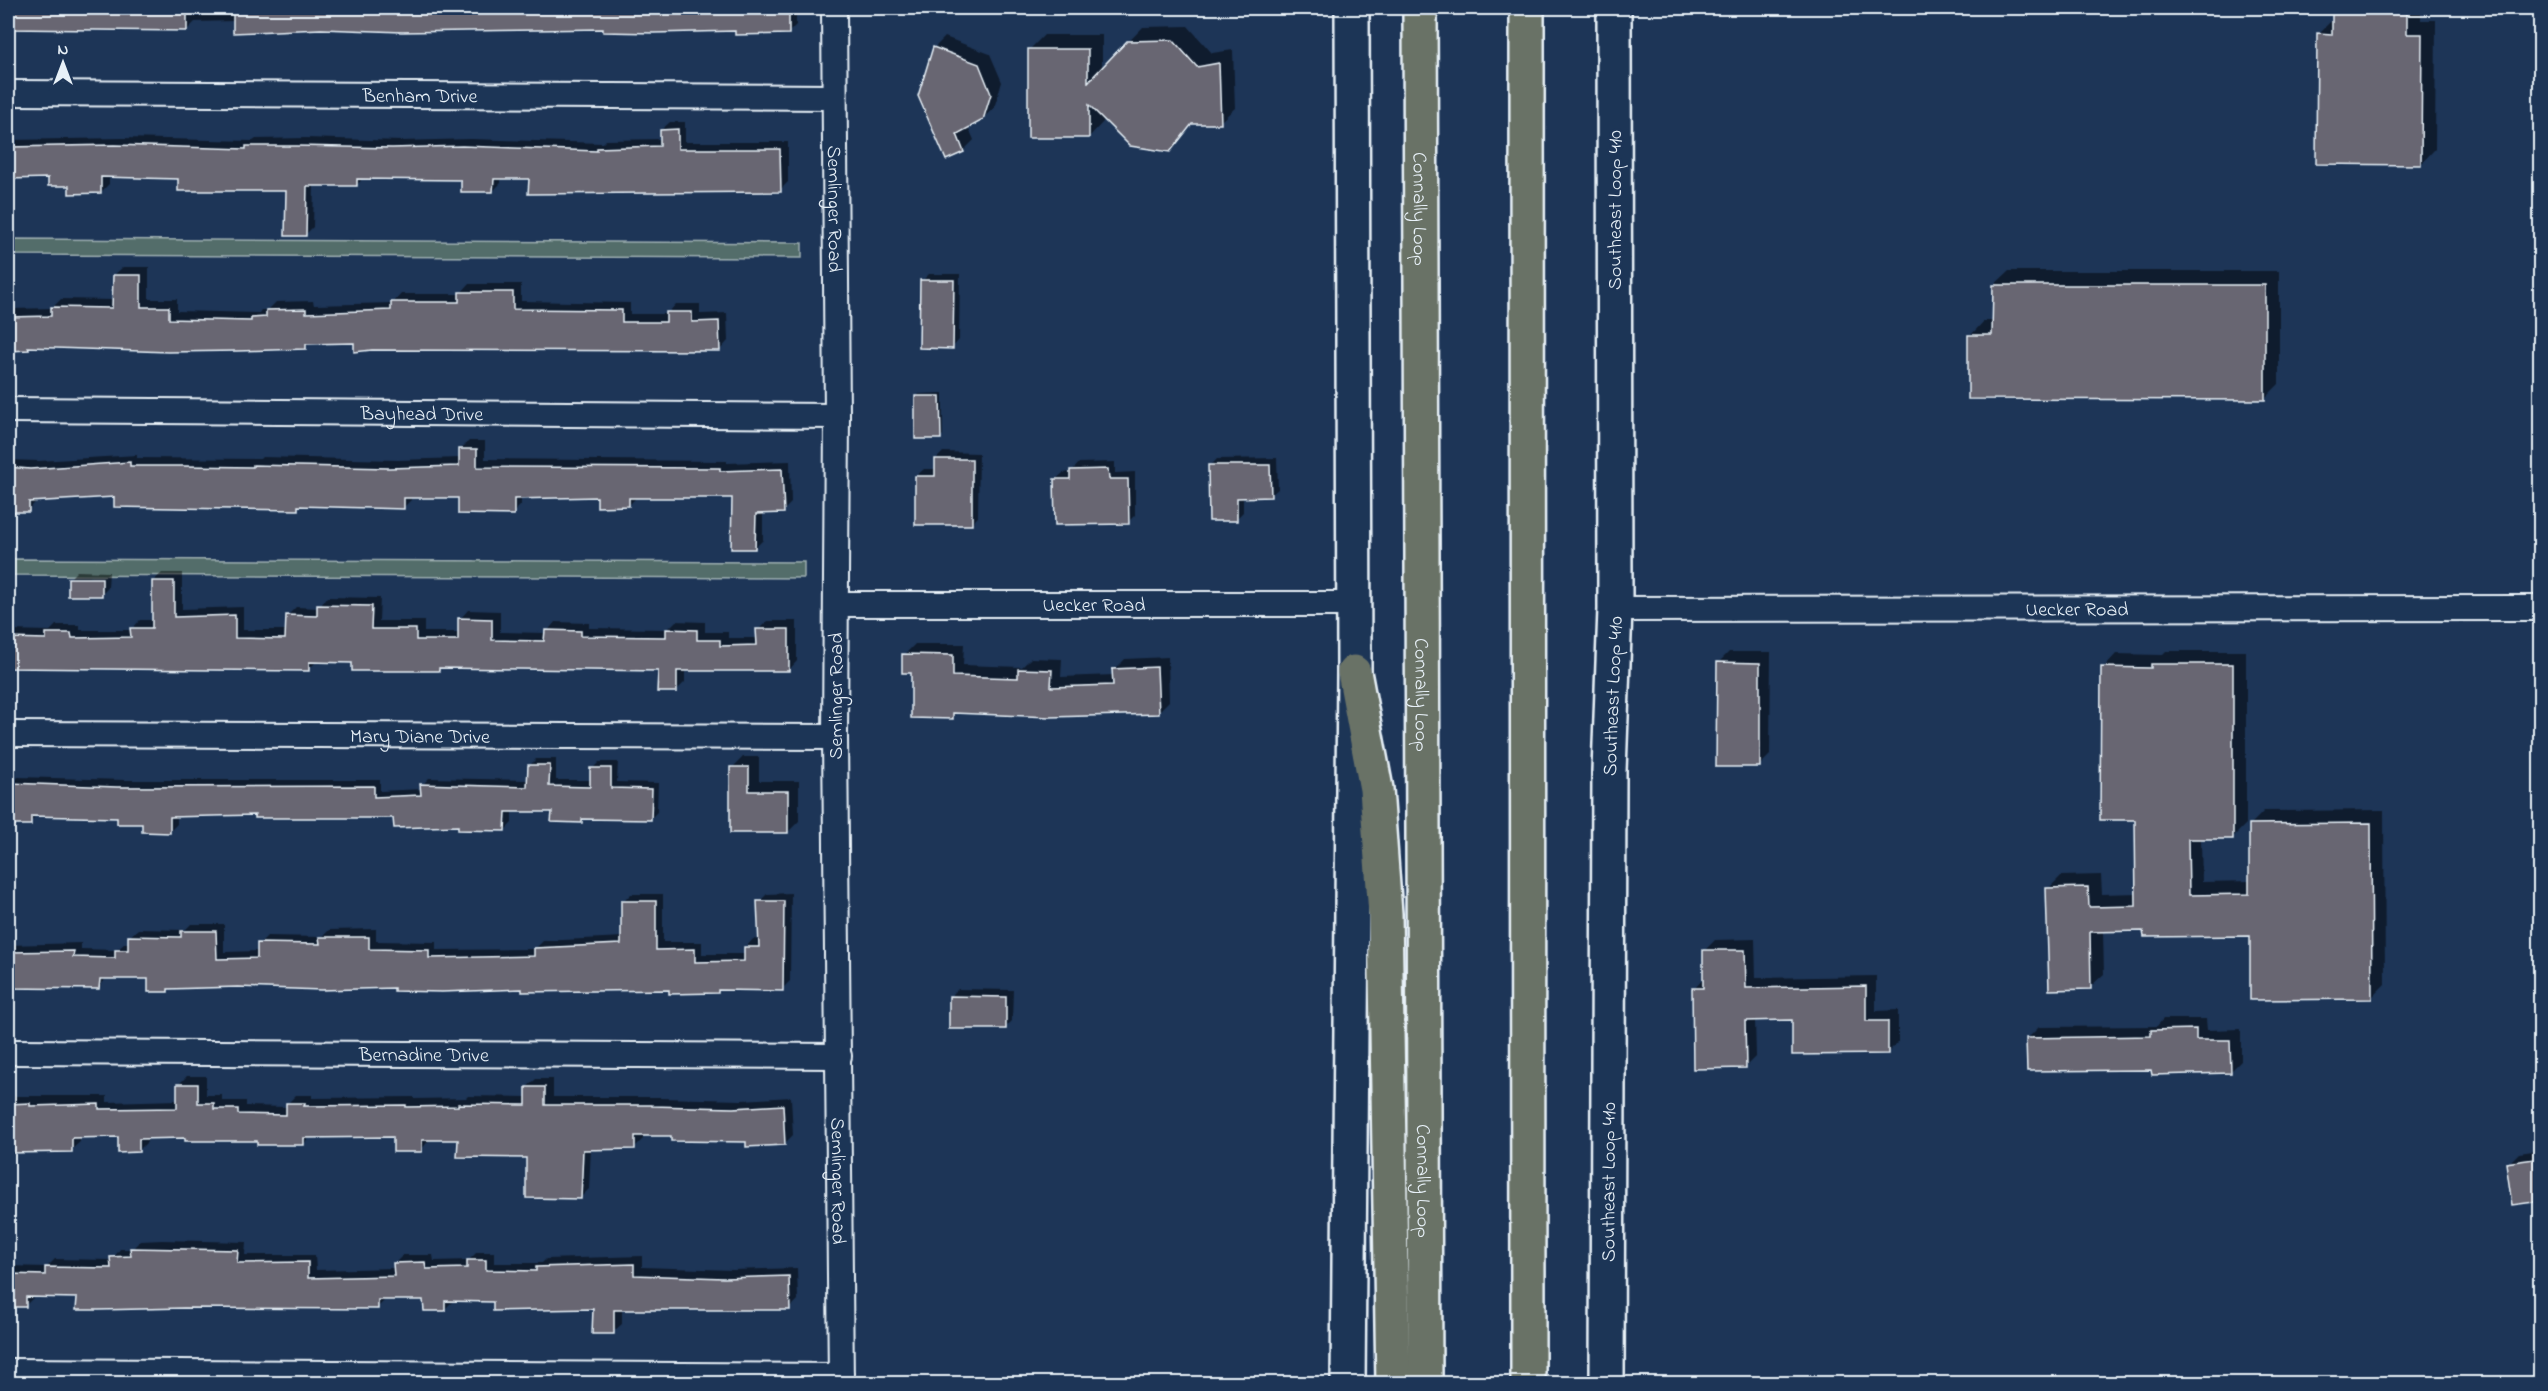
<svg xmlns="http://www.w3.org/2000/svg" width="2548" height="1391" font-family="'Indie Flower',sans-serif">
<rect width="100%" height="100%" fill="#1d3557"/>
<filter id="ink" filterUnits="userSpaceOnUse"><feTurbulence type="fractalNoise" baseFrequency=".0167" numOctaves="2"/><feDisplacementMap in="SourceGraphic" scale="12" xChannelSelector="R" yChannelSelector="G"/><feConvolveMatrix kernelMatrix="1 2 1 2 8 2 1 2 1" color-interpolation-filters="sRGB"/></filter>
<g filter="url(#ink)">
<g fill="#536d6a" stroke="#9eafb1" stroke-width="1.5">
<polygon points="8,239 802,243 802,258 8,255"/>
<polygon points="8,559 804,562 804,578 8,575"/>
</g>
<g fill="#0007">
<polygon points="8,8 796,8 796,25 788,33 737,29 235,21 195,22 187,30 8,28"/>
<polygon points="2333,8 2421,8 2421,20 2436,20 2435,149 2421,164 2318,34 2333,19"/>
<polygon points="1188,26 1212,53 1233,50 1235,108 1220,122 1194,123 1170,150 1103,117 1103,122 1089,137 1030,49 1044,35 1102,35 1102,69 1143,27"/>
<polygon points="945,37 990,54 1002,82 994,108 982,119 968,126 974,140 963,151 919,96 935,47"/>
<polygon points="670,122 685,122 685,142 788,142 788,182 780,190 501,177 501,183 493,191 463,179 364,177 357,185 314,185 313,227 305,235 287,189 180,178 109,176 109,184 101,192 49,176 8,177 8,140 123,138 253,141 256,139 306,138 401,141 471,139 603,143 606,140 662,139 661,130"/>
<polygon points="123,267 149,267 149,299 177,299 177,311 259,313 261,310 268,310 276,302 313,301 314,305 393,303 401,294 460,294 469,284 521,284 521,301 630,303 630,314 667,314 676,304 700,304 700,314 727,313 728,341 720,350 356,341 310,342 306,347 31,346 28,349 8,350 8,298 11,298 11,309 52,308 61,299 114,300 114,275"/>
<polygon points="2009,271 2279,271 2279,384 2264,399 1970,336 1984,321 1994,321 1994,285"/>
<polygon points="929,274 960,274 959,340 952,348 922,281"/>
<polygon points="943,393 943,435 940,438 916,397 919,394"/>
<polygon points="469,441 485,441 485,459 727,461 727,463 790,461 791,503 783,511 763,512 763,540 755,548 734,496 637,497 629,505 598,496 521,497 521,505 513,513 460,496 411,497 411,500 403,508 301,505 297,509 116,495 37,500 29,510 8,510 8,460 39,461 137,455 137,458 260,459 262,457 398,460 460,458 461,449"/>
<polygon points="943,452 979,453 978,517 971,524 916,476 924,469 936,469 936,459"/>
<polygon points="1277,458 1278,489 1270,496 1243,496 1243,512 1236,519 1210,466 1217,459"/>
<polygon points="1115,462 1115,473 1135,472 1135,515 1128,522 1055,480 1063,473 1071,472 1079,463"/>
<polygon points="77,571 109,572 108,588 101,595 70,578"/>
<polygon points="162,573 182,573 182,609 243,607 243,630 287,630 287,616 296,607 319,608 327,597 380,598 379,621 424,621 424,632 459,632 460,619 468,610 500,611 500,632 546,633 555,622 589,623 589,628 668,629 676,621 705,622 705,632 728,632 728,638 758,638 758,630 767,621 797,621 797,661 789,670 685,670 685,682 676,691 659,670 442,666 439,670 354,661 318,660 309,669 8,666 8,614 11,614 11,630 50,631 56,625 80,625 80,630 131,630 140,620 153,620 153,581"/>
<polygon points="915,644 964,644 963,665 1022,667 1031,658 1062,659 1061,677 1114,675 1114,670 1125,659 1168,657 1169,701 1158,712 957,712 952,717 913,672 904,655"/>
<polygon points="2166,651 2246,651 2246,824 2232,838 2201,838 2202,882 2251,881 2250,825 2264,811 2384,810 2385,984 2371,998 2251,934 2145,929 2103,931 2104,974 2090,987 2048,889 2061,876 2101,875 2102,894 2138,893 2137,819 2103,668 2116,654 2162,655"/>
<polygon points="1729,652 1771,652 1770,755 1759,766 1718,663"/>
<polygon points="743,757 759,757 759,781 799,781 799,821 788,832 732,832 732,768"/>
<polygon points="536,759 556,759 556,780 591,780 592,769 599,762 618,762 617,782 658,783 657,812 650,819 586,817 582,821 553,811 512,811 512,823 505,830 395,816 256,814 177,816 177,824 170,831 118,816 37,814 30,824 8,824 8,787 11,786 18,777 125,780 380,780 380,791 422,789 422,785 429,778 529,780 529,766"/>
<polygon points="791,893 790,981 782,989 720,989 717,992 670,989 238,986 170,988 168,991 149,978 107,977 99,988 8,988 8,945 81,943 81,949 117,950 125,943 129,943 129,937 138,929 185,930 191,924 224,924 224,952 259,951 259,944 267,936 322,937 329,930 376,929 376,941 436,942 436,950 535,949 543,941 623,937 623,902 631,894 663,894 663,942 702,942 702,954 745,954 745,948 753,939 760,940 759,902 767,894"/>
<polygon points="1755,939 1756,978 1876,976 1876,1011 1898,1010 1898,1042 1887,1053 1794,1019 1755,1019 1756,1056 1745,1067 1694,989 1704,978 1704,951 1715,940"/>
<polygon points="958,989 1013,990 1012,1021 1005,1028 951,996"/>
<polygon points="2163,1019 2206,1019 2207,1030 2241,1029 2241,1061 2230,1072 2153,1068 2028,1038 2039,1027 2157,1026"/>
<polygon points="187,1076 206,1076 206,1095 222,1095 222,1101 246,1101 246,1106 287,1107 287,1104 296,1095 312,1095 312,1098 414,1097 414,1099 466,1098 468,1096 527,1097 527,1087 536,1079 553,1079 553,1097 660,1097 660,1098 742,1100 791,1097 793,1135 784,1144 673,1134 643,1134 643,1139 635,1147 591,1148 589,1189 581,1197 527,1156 459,1139 430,1139 421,1150 395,1135 311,1136 304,1144 186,1136 147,1137 147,1142 138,1151 119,1136 80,1137 80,1142 71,1150 8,1152 8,1096 107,1096 107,1102 178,1100 178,1085"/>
<polygon points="2540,1150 2540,1199 2508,1164 2519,1153"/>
<polygon points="162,1240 246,1242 245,1255 315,1255 316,1270 395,1268 395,1263 403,1255 433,1255 434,1261 469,1260 477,1252 494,1252 494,1263 542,1263 546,1259 642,1256 642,1267 733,1270 797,1268 798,1300 789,1309 622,1308 622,1324 613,1332 594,1308 495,1300 453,1301 444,1310 425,1298 386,1299 378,1307 78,1308 78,1297 34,1297 26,1305 8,1305 8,1266 47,1267 55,1259 112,1260 120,1249 132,1249 140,1241"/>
</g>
<g fill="#686672" stroke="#e8f1f8" stroke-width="1.5">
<polygon points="8,8 187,8 187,31 8,29"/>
<polygon points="233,8 789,8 789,34 735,35 735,31 654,33 603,32 603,29 402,32 321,29 233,33"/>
<polygon points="2332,8 2407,8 2407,34 2422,34 2421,165 2316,164 2317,33 2332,34"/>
<polygon points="1173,40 1197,67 1219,63 1221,124 1192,124 1170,152 1130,146 1089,105 1089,138 1028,138 1028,49 1088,49 1088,82 1127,41"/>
<polygon points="933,47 979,64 991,94 983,120 957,134 964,152 946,160 918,96"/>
<polygon points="678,129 678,149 780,149 781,192 528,194 529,179 494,179 493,192 461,192 461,180 357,179 357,186 307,186 306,236 285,236 286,191 178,191 178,179 101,177 101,193 69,194 69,186 48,186 48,178 8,179 8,147 114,145 246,149 246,146 297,146 392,148 462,146 597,151 597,148 660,146 660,130"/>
<polygon points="113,275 141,275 141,307 169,307 169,319 251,321 251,318 266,317 266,310 306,309 306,313 391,310 391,302 459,302 459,292 513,292 513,309 622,310 622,322 666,322 666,312 692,312 692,322 719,321 720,351 372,350 354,352 354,343 306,344 306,349 237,351 168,352 28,347 29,350 8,351 8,317 51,316 51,307 112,308"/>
<polygon points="920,280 954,280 953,349 919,348"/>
<polygon points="1993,285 2265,285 2265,400 1968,399 1968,335 1992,335"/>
<polygon points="915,396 940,396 941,439 915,439"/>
<polygon points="459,449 477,449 477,467 720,468 720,471 782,469 784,513 756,514 755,549 731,549 732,498 629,498 629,506 597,507 597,497 514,499 514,515 458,514 458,498 404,498 404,509 298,506 298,510 114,507 114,497 29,502 29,512 8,512 8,467 30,469 130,462 130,466 184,466 253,467 253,465 389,468 459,466"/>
<polygon points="935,459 972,459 972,525 915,525 915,476 935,476"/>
<polygon points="1208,465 1270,465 1271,497 1237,498 1237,521 1209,521"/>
<polygon points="1108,469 1109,479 1128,479 1129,524 1055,525 1054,479 1070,479 1070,470"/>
<rect x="68" y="578" width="34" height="18"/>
<polygon points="152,581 174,581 174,617 235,615 235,638 285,639 286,615 317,616 317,605 372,606 371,629 416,629 416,640 458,640 458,618 492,619 492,640 544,641 545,630 581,631 581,636 666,637 666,629 697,630 697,640 720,640 720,646 757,645 756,629 789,629 789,671 677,671 677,692 657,692 658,671 439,668 439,671 352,671 352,663 309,662 309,671 8,668 8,638 46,639 46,633 71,633 72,638 131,637 130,628 152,628"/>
<polygon points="902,654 953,655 953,676 1018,678 1018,669 1052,670 1051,687 1113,685 1112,669 1157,667 1159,714 1050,717 953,713 953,719 911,718 911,673 902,673"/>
<polygon points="1717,662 1760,663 1760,767 1716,767"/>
<polygon points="2151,664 2233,664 2233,839 2188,839 2189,895 2249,894 2249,824 2371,823 2372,999 2250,1000 2250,936 2144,937 2143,931 2090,932 2091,989 2049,990 2046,888 2088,887 2089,907 2136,906 2135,820 2100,820 2101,667 2151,668"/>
<polygon points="528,765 550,765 549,786 590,787 590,768 611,768 611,788 652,789 651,820 582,819 582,823 551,822 552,812 506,812 505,831 458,830 458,826 394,828 393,818 255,818 255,815 170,817 170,833 142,832 142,824 117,824 117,818 31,816 31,825 8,825 9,783 117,787 374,786 374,797 421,795 420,784 527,787"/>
<polygon points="730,767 749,767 749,791 788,791 788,833 730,833"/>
<polygon points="621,901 656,901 656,950 695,949 695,962 744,961 744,947 759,947 757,901 784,901 783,991 718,990 718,993 669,994 669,990 522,992 522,989 442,992 394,991 394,988 321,990 238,987 168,989 168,992 148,992 148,979 100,979 99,989 8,988 8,952 74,951 73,957 115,958 115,950 128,950 128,936 181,937 181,931 216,931 217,959 257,958 257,943 320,944 319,937 369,937 369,949 429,950 429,958 534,956 534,948 621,944"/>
<polygon points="1703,950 1745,950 1746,988 1866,986 1866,1021 1888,1021 1888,1054 1792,1055 1792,1020 1745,1021 1746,1068 1693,1069 1692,988 1703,988"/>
<polygon points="949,996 1006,997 1006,1029 949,1029"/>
<polygon points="2196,1029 2196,1040 2230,1040 2231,1073 2152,1075 2151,1070 2027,1071 2026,1038 2151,1036 2151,1030"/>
<polygon points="177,1084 198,1084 198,1103 214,1103 214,1109 238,1109 238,1114 286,1115 286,1103 305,1103 304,1106 406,1105 406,1107 458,1106 458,1104 526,1105 526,1087 545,1087 545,1105 652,1105 652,1106 733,1108 783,1105 785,1145 746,1147 746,1142 671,1141 671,1136 635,1136 635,1149 583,1150 581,1199 526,1198 526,1158 457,1157 458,1140 422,1140 422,1152 393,1152 393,1137 304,1138 304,1145 257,1145 257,1141 185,1141 185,1138 139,1139 139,1152 118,1153 118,1137 72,1138 72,1152 8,1153 8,1104 30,1103 30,1106 99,1104 99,1109 177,1108"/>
<polygon points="2541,1158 2541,1201 2512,1205 2506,1163"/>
<polygon points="130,1248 238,1250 237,1263 308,1262 308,1278 394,1276 393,1263 425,1262 426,1269 467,1268 467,1260 486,1260 486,1270 536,1271 536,1267 634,1264 634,1275 724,1278 789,1276 790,1310 614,1310 614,1334 592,1334 593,1309 493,1311 493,1302 445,1301 445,1311 424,1311 423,1300 378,1300 378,1309 184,1308 99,1310 76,1310 77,1298 26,1297 26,1307 8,1307 8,1274 45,1275 45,1267 111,1268 110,1257 131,1256"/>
</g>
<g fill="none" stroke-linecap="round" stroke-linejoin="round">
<g stroke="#e8f1f8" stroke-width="28">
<g id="street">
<path id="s1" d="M834,8L837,416L835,737L841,1384"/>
<path id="s2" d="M8,93L834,97"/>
<path id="s3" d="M8,410L837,416"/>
<path id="s4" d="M836,604H1353"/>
<path id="s5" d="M1615,609L2540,608"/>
<path id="s6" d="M8,734L835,737"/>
<path id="s7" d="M8,1052L839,1056"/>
<polyline points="8,1371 841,1376"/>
</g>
</g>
<g stroke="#e8f1f8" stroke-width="38">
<g id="secondary">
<polyline points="1348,1384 1354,672 1352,8"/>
<path id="s8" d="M1607,1384L1609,771L1615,609L1614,8"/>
</g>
</g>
<g stroke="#e8f1f8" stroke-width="38">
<g id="highway">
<path id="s9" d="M1420,8L1425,1384"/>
<polyline points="1527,8 1528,1384"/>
<polyline points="1354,672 1376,789 1385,914 1393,1384"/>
</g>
</g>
<use href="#street" stroke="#1d3557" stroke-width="24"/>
<use href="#secondary" stroke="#1d3557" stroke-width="33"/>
<use href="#highway" stroke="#697266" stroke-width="33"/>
</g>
</g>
<g text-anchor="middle" stroke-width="5" stroke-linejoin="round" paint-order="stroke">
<g font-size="20" fill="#e8f1f8" stroke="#1d3557">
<text dy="7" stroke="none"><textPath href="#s2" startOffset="412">Benham Drive</textPath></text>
<text dy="7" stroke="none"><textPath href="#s1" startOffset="201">Semlinger Road</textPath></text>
<text dy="7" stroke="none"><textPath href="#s9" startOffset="201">Connally Loop</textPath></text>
<text transform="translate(1614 210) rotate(-90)" y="7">Southeast Loop 410</text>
<text dy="7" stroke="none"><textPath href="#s3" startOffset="414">Bayhead Drive</textPath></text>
<text dy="7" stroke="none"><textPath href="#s4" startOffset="258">Uecker Road</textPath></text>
<text dy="7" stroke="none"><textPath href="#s5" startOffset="462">Uecker Road</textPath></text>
<text transform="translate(835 696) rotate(-90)" y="7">Semlinger Road</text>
<text dy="7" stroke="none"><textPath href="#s9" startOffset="687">Connally Loop</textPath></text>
<text dy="7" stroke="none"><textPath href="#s8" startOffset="688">Southeast Loop 410</textPath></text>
<text dy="7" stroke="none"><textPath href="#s6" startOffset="412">Mary Diane Drive</textPath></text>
<text dy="7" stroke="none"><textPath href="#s7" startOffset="416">Bernadine Drive</textPath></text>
<text dy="7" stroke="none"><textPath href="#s1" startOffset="1173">Semlinger Road</textPath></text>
<text dy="7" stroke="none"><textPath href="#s8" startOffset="202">Southeast Loop 410</textPath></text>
<text dy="7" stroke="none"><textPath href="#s9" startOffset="1173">Connally Loop</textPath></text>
</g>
</g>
<rect width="2548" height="1391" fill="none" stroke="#1d3557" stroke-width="30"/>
<rect x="15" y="15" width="2518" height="1361" fill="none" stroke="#e8f1f8" stroke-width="2" filter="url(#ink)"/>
<g transform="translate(63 63)" stroke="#1d3557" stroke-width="4.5" paint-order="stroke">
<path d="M0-4.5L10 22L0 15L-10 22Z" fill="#e8f1f8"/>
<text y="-9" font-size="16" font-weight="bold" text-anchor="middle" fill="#e8f1f8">N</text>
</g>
</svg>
